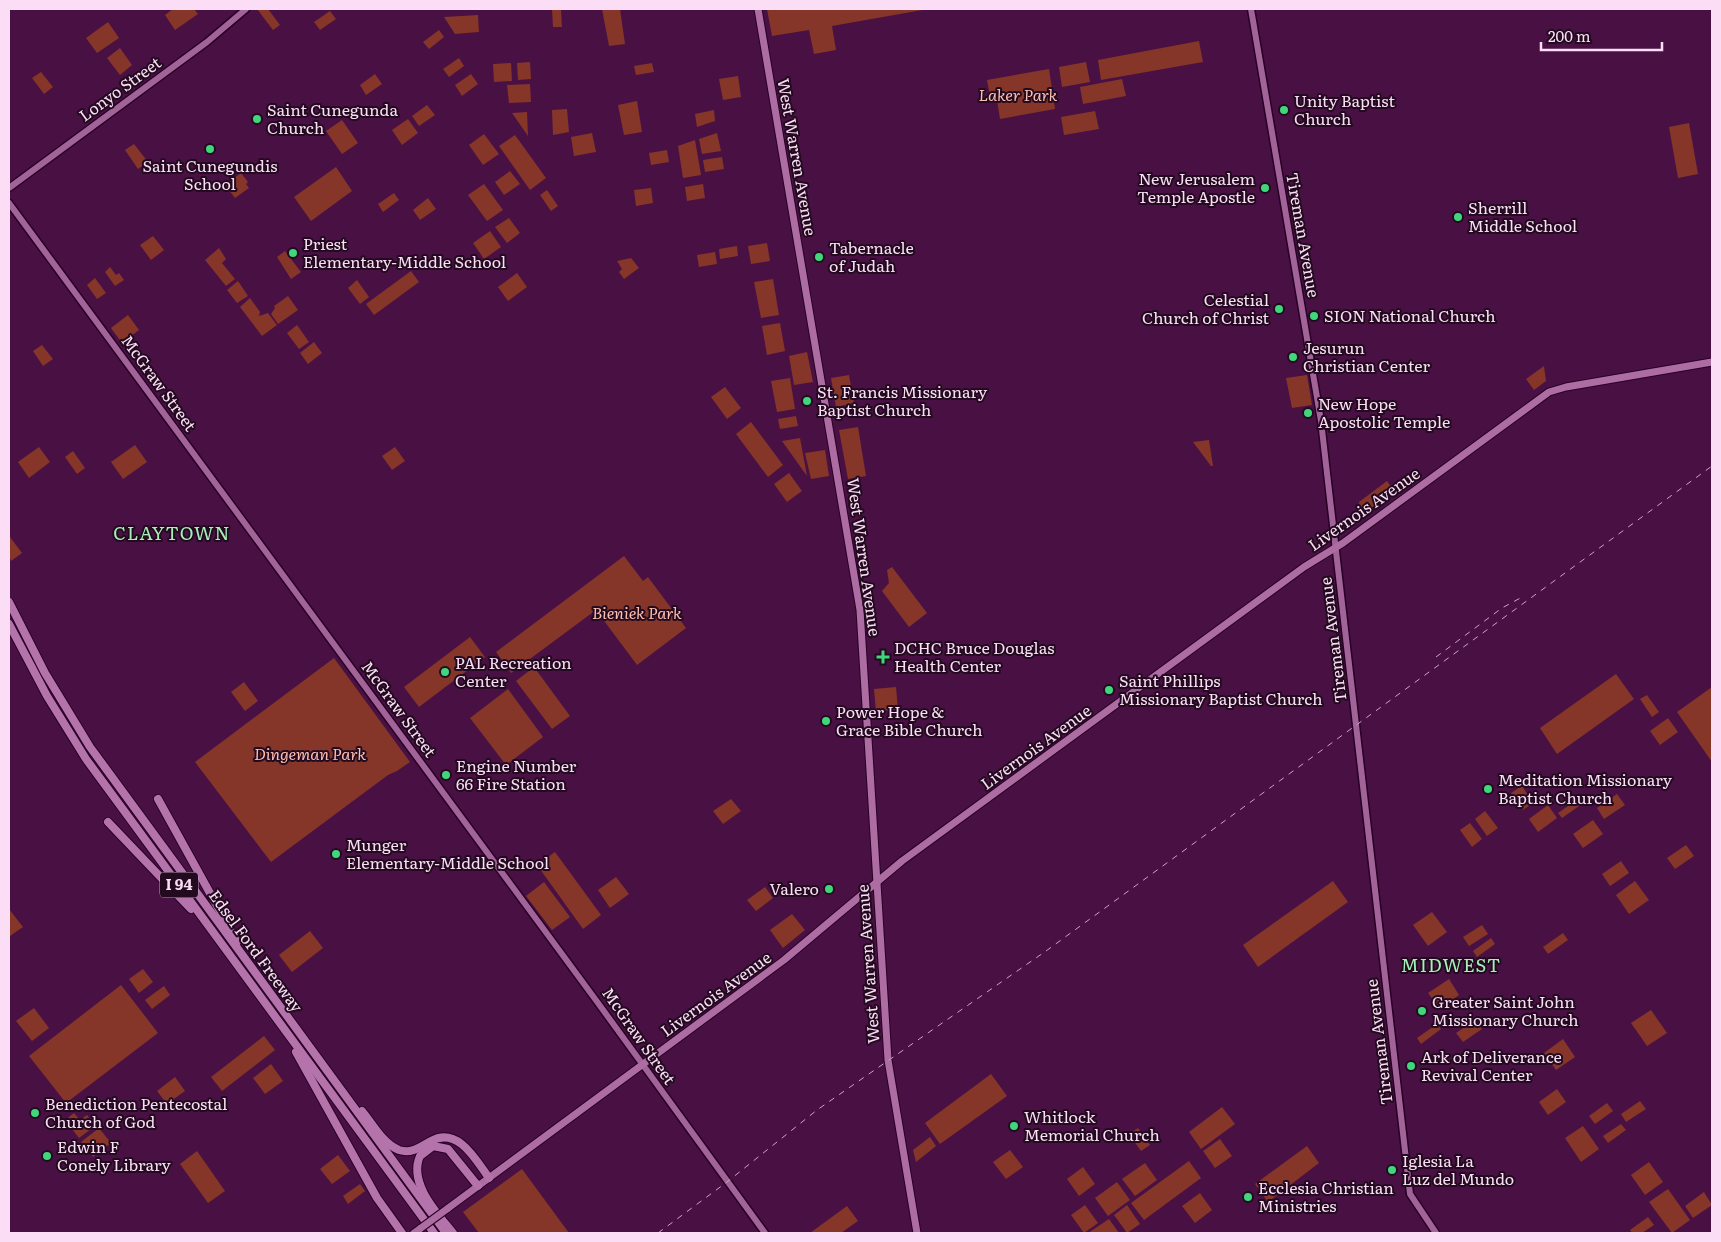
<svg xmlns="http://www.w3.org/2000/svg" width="1721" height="1242" font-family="Literata,serif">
<rect width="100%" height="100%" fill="#491044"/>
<g fill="#853628">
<polygon points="173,9 194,9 198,14 175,30 165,15"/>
<polygon points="257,9 268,9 280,25 273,30"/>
<polygon points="602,9 620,9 625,44 609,46"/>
<polygon points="767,9 928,9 832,26 836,50 814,54 809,30 772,36"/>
<polygon points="552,10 561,10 562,27 553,27"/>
<polygon points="330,11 336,19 320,30 314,22"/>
<polygon points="478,15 479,32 455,34 444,17"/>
<polygon points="108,22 119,38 97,53 86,38"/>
<polygon points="439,30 444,37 429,49 423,42"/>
<polygon points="1199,41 1203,62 1101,80 1098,60"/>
<polygon points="120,48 132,65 120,75 107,58"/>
<polygon points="459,58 464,66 449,77 443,69"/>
<polygon points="530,62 531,79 518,80 517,63"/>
<polygon points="1086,62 1090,82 1062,87 1059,67"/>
<polygon points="511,63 512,81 494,82 493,64"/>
<polygon points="652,63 654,72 636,75 634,66"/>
<polygon points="1049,69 1055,109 1000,119 997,100 991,101 987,80"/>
<polygon points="41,72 53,87 44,94 32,78"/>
<polygon points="375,74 382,84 366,95 360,85"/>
<polygon points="471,74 478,84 462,96 455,85"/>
<polygon points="738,76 741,97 723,100 719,79"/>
<polygon points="1122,79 1126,96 1083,104 1080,87"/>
<polygon points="530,84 531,102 509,103 507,85"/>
<polygon points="637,101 642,132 624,135 618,105"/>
<polygon points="427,105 435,115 419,126 412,116"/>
<polygon points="567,109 569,132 553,135 552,110"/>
<polygon points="714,110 715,121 697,127 695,114"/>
<polygon points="1095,111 1099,129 1064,135 1061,117"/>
<polygon points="527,112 528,136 512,113"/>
<polygon points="408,119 418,133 402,145 392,130"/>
<polygon points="342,120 358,143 342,154 326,131"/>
<polygon points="1689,123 1698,174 1678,178 1669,127"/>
<polygon points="592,133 596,152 574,156 571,137"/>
<polygon points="717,133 721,151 702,154 699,139"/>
<polygon points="484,134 499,154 483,165 469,145"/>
<polygon points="515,135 546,178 530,190 499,146"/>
<polygon points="695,140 701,175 683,178 678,146"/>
<polygon points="134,144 148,162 138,169 125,150"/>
<polygon points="667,150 669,162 651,165 649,153"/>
<polygon points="722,157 724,169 705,172 703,160"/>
<polygon points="336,167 352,191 311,221 294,197"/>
<polygon points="510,171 520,184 504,195 495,182"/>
<polygon points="241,173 248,182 246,184 249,188 235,198 225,185"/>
<polygon points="484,184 503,210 487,221 468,195"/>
<polygon points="703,184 705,198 687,201 685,187"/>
<polygon points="651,188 653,203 636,206 634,190"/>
<polygon points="547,190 558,206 551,211 540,195"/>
<polygon points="394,193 399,200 383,212 378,204"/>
<polygon points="428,198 436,209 420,220 413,210"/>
<polygon points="509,218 520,233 507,243 495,227"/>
<polygon points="490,231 501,247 484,259 473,243"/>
<polygon points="153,236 164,250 151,260 140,245"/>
<polygon points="767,243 770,261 751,264 748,246"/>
<polygon points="737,246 738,256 720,259 719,249"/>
<polygon points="219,248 226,259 222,263 235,279 226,286 205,260"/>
<polygon points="285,251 301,272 291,279 277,257"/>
<polygon points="715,252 717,264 699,267 697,255"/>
<polygon points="631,258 639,268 624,279 619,272 622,269 617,261"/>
<polygon points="110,267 116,275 119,273 124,280 115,286 105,272"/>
<polygon points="411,271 419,282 374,315 366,304"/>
<polygon points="517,273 527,287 508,301 498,287"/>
<polygon points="95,278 106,293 97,299 87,285"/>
<polygon points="773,279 779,315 761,318 754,282"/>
<polygon points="357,280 369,297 360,304 348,288"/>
<polygon points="238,281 248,296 237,303 227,290"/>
<polygon points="288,296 298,310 278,324 271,314 275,308 274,306"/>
<polygon points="250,298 260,312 259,316 268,313 277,325 262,336 240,307"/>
<polygon points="128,315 139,330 122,343 111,328"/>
<polygon points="780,323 785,351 767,355 762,326"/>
<polygon points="297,325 309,342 299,349 287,333"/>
<polygon points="314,342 322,353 308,364 300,353"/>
<polygon points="42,345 53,359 43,366 33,351"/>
<polygon points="807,352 813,382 794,385 789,356"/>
<polygon points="1544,366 1546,381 1534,390 1526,379"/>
<polygon points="849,375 854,403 836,407 831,378"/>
<polygon points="1307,375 1312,405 1292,408 1286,378"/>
<polygon points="790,378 795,409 777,412 771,381"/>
<polygon points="725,387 741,408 727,419 711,397"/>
<polygon points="796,416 798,426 780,429 778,419"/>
<polygon points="751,422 783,465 768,477 736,434"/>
<polygon points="858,427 866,476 848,479 839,430"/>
<polygon points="800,438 807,476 782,441"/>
<polygon points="1209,440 1213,466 1211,466 1193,442"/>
<polygon points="135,445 147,462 123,479 111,462"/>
<polygon points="39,447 50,462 29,478 18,462"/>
<polygon points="395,447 405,461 392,470 382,456"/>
<polygon points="825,450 829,476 811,479 805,453"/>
<polygon points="73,451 85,468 77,474 65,457"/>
<polygon points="789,473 802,491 787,502 774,484"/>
<polygon points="1387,481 1395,492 1360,516 1359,502"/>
<polygon points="10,537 22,553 11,561 9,555"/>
<polygon points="624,556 643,581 648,577 686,628 637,665 596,610 511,673 496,652"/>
<polygon points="892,567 927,613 909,627 882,591 889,583 887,570"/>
<polygon points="470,637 485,657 419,707 404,687"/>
<polygon points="334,658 410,762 397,771 388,775 271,862 195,762"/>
<polygon points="534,667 570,716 552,729 516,681"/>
<polygon points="1616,674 1634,699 1557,754 1540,728"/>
<polygon points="244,682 258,701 245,711 231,692"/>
<polygon points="896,687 898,710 876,711 874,689"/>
<polygon points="1712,687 1712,762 1677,712"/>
<polygon points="508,689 543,737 506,765 470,718"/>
<polygon points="1647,695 1659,712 1652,717 1640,699"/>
<polygon points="1668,718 1678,732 1660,745 1650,731"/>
<polygon points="1522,786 1533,803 1523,810 1511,793"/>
<polygon points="1617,794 1625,805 1604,819 1597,808"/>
<polygon points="731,799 741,811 723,824 713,811"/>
<polygon points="1578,799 1582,804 1562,818 1558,813"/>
<polygon points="1548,805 1557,818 1538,832 1529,819"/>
<polygon points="1485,811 1498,828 1487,836 1475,819"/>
<polygon points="1593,820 1603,834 1583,848 1573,834"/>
<polygon points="1470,823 1482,839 1472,847 1460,830"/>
<polygon points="1686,845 1694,856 1675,869 1667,858"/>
<polygon points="555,852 601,915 583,929 537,865"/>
<polygon points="1621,861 1629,873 1610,886 1602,874"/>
<polygon points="616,877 629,894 610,908 598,890"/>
<polygon points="1333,881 1348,902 1258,967 1243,945"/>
<polygon points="1635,881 1649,900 1629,914 1616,895"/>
<polygon points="544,882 570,917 552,930 526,896"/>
<polygon points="765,887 773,898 756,911 747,900"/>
<polygon points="9,909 23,927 10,936 9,934"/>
<polygon points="1432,912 1447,932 1428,946 1413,925"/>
<polygon points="792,914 805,930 783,948 770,930"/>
<polygon points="1482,925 1488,934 1469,946 1463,937"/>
<polygon points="310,931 323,948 292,972 279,955"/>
<polygon points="1563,933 1568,940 1548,954 1543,947"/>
<polygon points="1491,938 1495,944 1477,957 1473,951"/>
<polygon points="143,969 153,982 139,993 129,979"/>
<polygon points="1449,979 1459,995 1440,1009 1428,993"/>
<polygon points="121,985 158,1033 66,1103 29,1056"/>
<polygon points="164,986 170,995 152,1009 145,1000"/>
<polygon points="34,1008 49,1028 32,1041 16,1021"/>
<polygon points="1651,1010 1667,1033 1647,1046 1631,1023"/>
<polygon points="1475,1020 1482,1029 1463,1042 1456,1033"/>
<polygon points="1437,1024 1441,1029 1421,1044 1417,1038"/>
<polygon points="264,1036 275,1050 222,1091 211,1077"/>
<polygon points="1563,1039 1575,1057 1556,1070 1544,1053"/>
<polygon points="271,1064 283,1081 265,1094 253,1078"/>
<polygon points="991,1074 1007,1096 940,1144 925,1123"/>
<polygon points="175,1077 185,1091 167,1104 157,1091"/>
<polygon points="1557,1089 1566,1102 1548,1115 1539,1102"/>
<polygon points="1640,1101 1646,1109 1626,1122 1621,1114"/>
<polygon points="1607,1103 1613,1111 1595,1124 1589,1116"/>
<polygon points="1222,1107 1235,1124 1201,1149 1189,1132"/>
<polygon points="74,1113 80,1120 87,1115 95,1126 79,1138 65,1120"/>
<polygon points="1621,1124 1626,1130 1608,1143 1603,1136"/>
<polygon points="1583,1126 1599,1149 1581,1162 1565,1138"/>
<polygon points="99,1128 111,1143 93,1157 81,1142"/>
<polygon points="1138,1128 1150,1145 1141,1151 1129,1134"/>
<polygon points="930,1137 936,1146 916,1162 913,1150"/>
<polygon points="1220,1139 1232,1156 1215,1168 1203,1151"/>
<polygon points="1307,1146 1319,1163 1268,1202 1255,1184"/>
<polygon points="1010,1150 1023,1167 1006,1179 993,1162"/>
<polygon points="197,1151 225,1191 208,1203 180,1164"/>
<polygon points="338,1155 350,1171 332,1184 320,1169"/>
<polygon points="1189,1161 1201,1178 1144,1220 1131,1203"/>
<polygon points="1649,1162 1663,1182 1645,1195 1631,1175"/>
<polygon points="1145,1163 1157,1180 1135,1196 1122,1179"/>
<polygon points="1083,1167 1095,1184 1079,1196 1067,1179"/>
<polygon points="522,1169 569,1233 479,1233 463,1212"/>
<polygon points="1117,1182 1130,1200 1108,1216 1095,1198"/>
<polygon points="360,1184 365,1191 348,1204 343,1196"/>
<polygon points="1668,1189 1690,1220 1672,1233 1649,1202"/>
<polygon points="1704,1192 1712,1205 1693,1218 1685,1206"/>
<polygon points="1200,1193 1212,1210 1195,1223 1182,1206"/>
<polygon points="1085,1205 1098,1223 1084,1233 1071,1215"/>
<polygon points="1127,1205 1140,1224 1127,1233 1114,1215"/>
<polygon points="847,1206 858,1221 841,1233 810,1233"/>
<polygon points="1648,1217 1654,1225 1642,1233 1632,1233 1630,1230"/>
<polygon points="1109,1219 1119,1233 1088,1233"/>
</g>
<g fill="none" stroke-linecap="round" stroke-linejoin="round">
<g stroke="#290025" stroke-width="9">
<g id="secondary">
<polyline points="1251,9 1321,421 1410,1194 1436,1233"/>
<polyline points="9,188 207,42 246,9"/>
<polyline points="9,203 598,1003 765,1233"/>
</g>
</g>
<g stroke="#290025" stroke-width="9">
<g id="primary">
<polyline points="758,9 860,610 888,1060 917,1233"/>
<polyline points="447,1209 784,960 902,861 1304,567 1343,543 1549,392 1566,387 1712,362"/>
<polyline points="414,1233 421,1228"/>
</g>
</g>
<g stroke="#290025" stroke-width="10">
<g id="highway">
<polyline points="9,602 45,673 90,747 446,1233"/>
<polyline points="9,624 47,696 86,759 434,1233"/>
<polyline points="158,799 237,942"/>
<polyline points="108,822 191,909"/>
<polyline points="296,1052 377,1198 402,1233"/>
<path d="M362,1111C372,1123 383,1144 399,1150C412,1154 420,1147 431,1141C458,1126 476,1160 489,1178"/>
<path d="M453,1233C437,1213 408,1183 420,1156L433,1146L448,1149L478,1186"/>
</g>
</g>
<use href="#secondary" stroke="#a26399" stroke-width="6"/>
<use href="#primary" stroke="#ad6da3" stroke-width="7"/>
<use href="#highway" stroke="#b473aa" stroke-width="8"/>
<g stroke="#c9a4c4" stroke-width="1" stroke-dasharray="6 6" stroke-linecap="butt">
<polyline points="1436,657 1502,608 1524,596"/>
<polyline points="658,1233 727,1182 817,1110 1046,951 1712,466"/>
</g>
<g stroke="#290025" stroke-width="9" stroke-linecap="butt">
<polyline id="primary-bridge" points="421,1228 447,1209"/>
</g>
<use href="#primary-bridge" stroke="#ad6da3" stroke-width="7"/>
</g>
<g fill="#40d77c" stroke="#220a1f" stroke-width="2">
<circle cx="1284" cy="110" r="5"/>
<circle cx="257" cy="119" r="5"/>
<circle cx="210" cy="149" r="5"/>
<circle cx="1265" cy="188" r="5"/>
<circle cx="1458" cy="217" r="5"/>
<circle cx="293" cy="253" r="5"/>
<circle cx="819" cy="257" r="5"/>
<circle cx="1279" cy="309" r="5"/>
<circle cx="1314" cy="316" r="5"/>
<circle cx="1293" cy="357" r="5"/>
<circle cx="807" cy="401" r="5"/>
<circle cx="1308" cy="413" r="5"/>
<path d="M880.5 649.5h5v5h5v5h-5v5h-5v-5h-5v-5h5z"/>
<circle cx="445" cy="672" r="5"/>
<circle cx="1109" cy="690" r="5"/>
<circle cx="826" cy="721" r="5"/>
<circle cx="446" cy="775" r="5"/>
<circle cx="1488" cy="789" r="5"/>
<circle cx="336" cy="854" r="5"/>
<circle cx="829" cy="889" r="5"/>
<circle cx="1422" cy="1011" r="5"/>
<circle cx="1411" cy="1066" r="5"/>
<circle cx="35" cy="1113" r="5"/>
<circle cx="1014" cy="1126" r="5"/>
<circle cx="47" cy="1156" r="5"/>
<circle cx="1392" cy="1170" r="5"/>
<circle cx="1248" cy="1197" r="5"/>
</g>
<g text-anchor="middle" stroke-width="4" stroke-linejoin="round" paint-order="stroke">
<rect fill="#220a1f" stroke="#ba9eb5" stroke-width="1" x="160" y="872.5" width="38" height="25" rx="4"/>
<g font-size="15" font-weight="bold" fill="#fbdef5">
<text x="179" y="890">I 94</text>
</g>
<g font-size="16" fill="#fbdef5" stroke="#220a1f">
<text transform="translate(120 89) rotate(-36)" y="6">Lonyo Street</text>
<text transform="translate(797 157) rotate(80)" y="6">West Warren Avenue</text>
<text transform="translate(1303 235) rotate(80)" y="6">Tireman Avenue</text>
<text transform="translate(159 383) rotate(54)" y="6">McGraw Street</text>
<text transform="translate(1364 509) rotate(-35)" y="6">Livernois Avenue</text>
<text transform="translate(864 557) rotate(82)" y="6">West Warren Avenue</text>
<text transform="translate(1333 640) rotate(-97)" y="6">Tireman Avenue</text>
<text transform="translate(399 709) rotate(54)" y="6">McGraw Street</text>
<text transform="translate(1036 747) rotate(-36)" y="6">Livernois Avenue</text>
<text transform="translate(256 951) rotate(54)" y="6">Edsel Ford Freeway</text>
<text transform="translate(868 964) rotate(-94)" y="6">West Warren Avenue</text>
<text transform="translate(716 994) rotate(-36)" y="6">Livernois Avenue</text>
<text transform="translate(639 1036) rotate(55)" y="6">McGraw Street</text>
<text transform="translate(1379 1042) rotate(-97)" y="6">Tireman Avenue</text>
</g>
<g font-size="16" font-style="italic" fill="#ffbfb1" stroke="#220a1f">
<text x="1018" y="101">Laker Park</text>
<text x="637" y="619">Bieniek Park</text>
<text x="310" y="760">Dingeman Park</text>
</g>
<g font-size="16" fill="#fbdef5" stroke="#220a1f" text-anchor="start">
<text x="1294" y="107">Unity Baptist<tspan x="1294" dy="18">Church</tspan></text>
<text x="267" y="116">Saint Cunegunda<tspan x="267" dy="18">Church</tspan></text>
<text x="210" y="172" text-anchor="middle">Saint Cunegundis<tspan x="210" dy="18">School</tspan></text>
<text x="1255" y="185" text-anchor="end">New Jerusalem<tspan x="1255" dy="18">Temple Apostle</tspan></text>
<text x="1468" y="214">Sherrill<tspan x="1468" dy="18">Middle School</tspan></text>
<text x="303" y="250">Priest<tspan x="303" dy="18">Elementary‑Middle School</tspan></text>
<text x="829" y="254">Tabernacle<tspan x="829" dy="18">of Judah</tspan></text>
<text x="1269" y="306" text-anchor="end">Celestial<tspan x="1269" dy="18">Church of Christ</tspan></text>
<text x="1324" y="322">SION National Church</text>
<text x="1303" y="354">Jesurun<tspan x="1303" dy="18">Christian Center</tspan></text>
<text x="817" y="398">St. Francis Missionary<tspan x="817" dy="18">Baptist Church</tspan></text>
<text x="1318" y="410">New Hope<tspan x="1318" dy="18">Apostolic Temple</tspan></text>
<text x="894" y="654">DCHC Bruce Douglas<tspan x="894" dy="18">Health Center</tspan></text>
<text x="455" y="669">PAL Recreation<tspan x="455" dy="18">Center</tspan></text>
<text x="1119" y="687">Saint Phillips<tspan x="1119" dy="18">Missionary Baptist Church</tspan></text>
<text x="836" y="718">Power Hope &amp;<tspan x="836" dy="18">Grace Bible Church</tspan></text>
<text x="456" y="772">Engine Number<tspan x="456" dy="18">66 Fire Station</tspan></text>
<text x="1498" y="786">Meditation Missionary<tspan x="1498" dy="18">Baptist Church</tspan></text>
<text x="346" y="851">Munger<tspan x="346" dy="18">Elementary-Middle School</tspan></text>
<text x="819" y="895" text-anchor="end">Valero</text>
<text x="1432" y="1008">Greater Saint John<tspan x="1432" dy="18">Missionary Church</tspan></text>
<text x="1421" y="1063">Ark of Deliverance<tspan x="1421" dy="18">Revival Center</tspan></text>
<text x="45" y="1110">Benediction Pentecostal<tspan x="45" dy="18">Church of God</tspan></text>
<text x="1024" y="1123">Whitlock<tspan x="1024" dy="18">Memorial Church</tspan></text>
<text x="57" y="1153">Edwin F<tspan x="57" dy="18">Conely Library</tspan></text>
<text x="1402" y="1167">Iglesia La<tspan x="1402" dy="18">Luz del Mundo</tspan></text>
<text x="1258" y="1194">Ecclesia Christian<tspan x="1258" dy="18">Ministries</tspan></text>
</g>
<g font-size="18" letter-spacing="1" fill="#a8efbb" stroke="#220a1f">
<text x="172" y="540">CLAYTOWN</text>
<text x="1451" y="972">MIDWEST</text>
</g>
</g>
<rect width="1721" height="1242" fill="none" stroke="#fbdef5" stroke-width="20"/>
<path d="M1541 42v8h121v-8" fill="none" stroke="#fbdef5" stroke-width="2.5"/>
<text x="1548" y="42" font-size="15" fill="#fbdef5" stroke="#220a1f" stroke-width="4" paint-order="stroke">200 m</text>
</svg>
